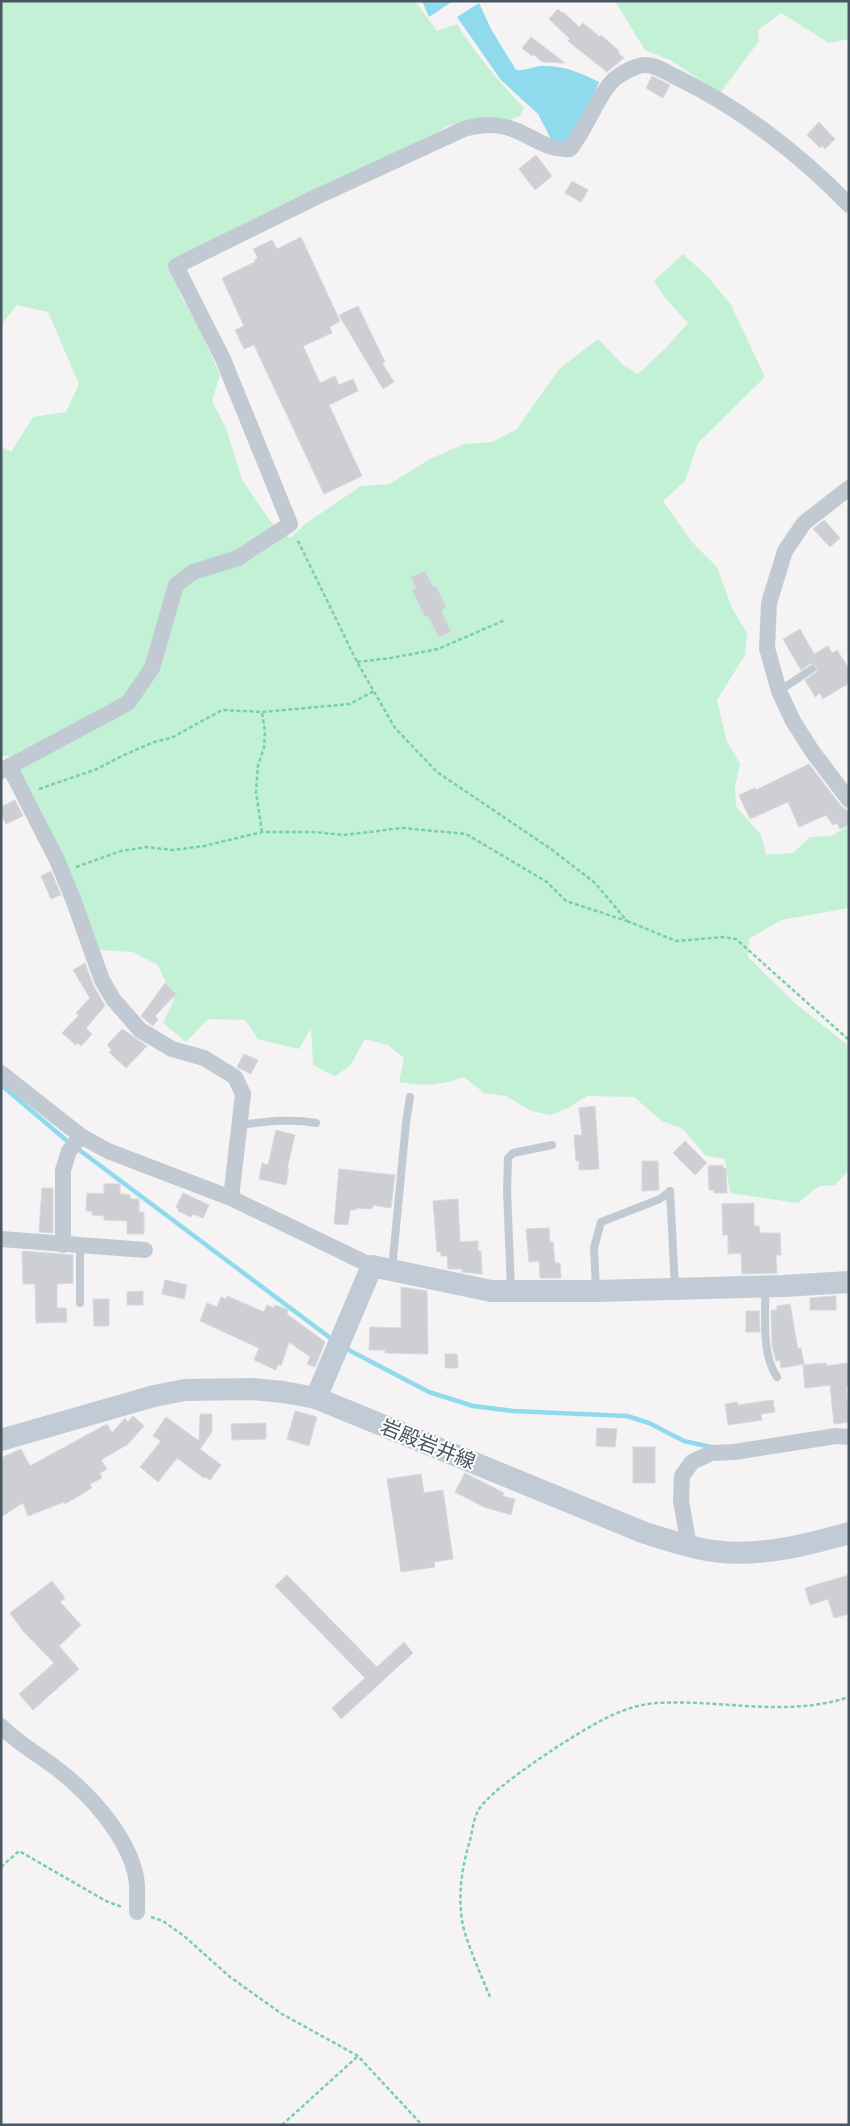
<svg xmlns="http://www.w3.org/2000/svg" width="850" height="2126" font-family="Jost,'Noto Sans JP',sans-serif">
<rect width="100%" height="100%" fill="#f5f3f3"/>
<g fill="#c3f1d5">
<path d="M1,1H415L437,31L457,24C476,55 499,81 524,108L520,116L510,120L483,117L448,126L394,156L243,227L171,259L180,294L200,330L220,375L212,401L226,428L242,480L271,522L290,538L305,524L361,486L390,484L430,459L464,444L492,442L517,429L559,369L598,339L624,366L638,374L666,348L688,323L666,299L654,281L683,254L708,277L731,305L765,377L698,443L685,481L663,501L691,541L717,567L732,608L747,633L745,655L717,700L726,739L740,764L735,787L736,806L761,835L766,855L793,853L810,837L831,836L849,826V908L781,920L749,939L748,957L796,1004L849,1046V1170L835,1185L819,1186L798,1203L730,1193L725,1159L706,1156L683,1129L662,1121L634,1097L587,1096L568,1108L551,1115L531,1111L506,1096L484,1093L464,1077C439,1086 424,1086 399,1082L404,1058L388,1045L365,1039L350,1066L335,1076L313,1065L311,1028L299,1049L258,1039L245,1020L208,1019L186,1042L163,1023L174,1000L158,965L133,952L98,950L30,799L8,756H1V446L11,452L33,417L66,412L79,384L48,312L17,305L1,325Z"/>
<polygon points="615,1 849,1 849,39 829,43 781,13 758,30 759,41 720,93 672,61 645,50"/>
</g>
<g fill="#90daee">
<polygon points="422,1 453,1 429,17"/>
<path d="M479,3L491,29L516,70C525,71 532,67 540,66C562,65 580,72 599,82L584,117L565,145L552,141L538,114L501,80L457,17Z"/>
</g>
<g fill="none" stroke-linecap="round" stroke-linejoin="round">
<g stroke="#90daee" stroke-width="4.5">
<polyline points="1,1085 66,1140 333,1340"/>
<polyline points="343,1347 429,1392 473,1406 513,1411 627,1416 649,1423 684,1441 711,1447"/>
</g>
</g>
<g fill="#cdcfd5" stroke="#d7d9de">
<polygon points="558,9 562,13 563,12 579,27 583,23 600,37 601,35 619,51 618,53 624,58 607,72 568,41 570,39 549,19"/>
<polygon points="531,37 565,63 542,62 533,54 532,56 522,48"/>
<polygon points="652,76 670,85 663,98 646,88"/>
<polygon points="819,122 835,139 825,149 822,146 820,148 807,135"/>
<polygon points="536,155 552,176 535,190 519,169"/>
<polygon points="572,181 588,190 581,202 565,193"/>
<polygon points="301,237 340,321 330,327 332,333 303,346 320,383 335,376 339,385 353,379 358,391 329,405 362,476 324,494 254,345 244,349 235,330 244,326 222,278 255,262 254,260 258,258 253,249 272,240 277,249"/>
<polygon points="358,306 385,362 382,363 394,382 383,389 339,315"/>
<polygon points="824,520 840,538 830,547 813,529"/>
<polygon points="425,571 433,587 436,586 446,607 441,610 451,632 439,637 428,616 425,617 412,590 416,588 411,577"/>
<polygon points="800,629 814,654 828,646 832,653 837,650 849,669 849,683 823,699 820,693 815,697 805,680 817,672 816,666 811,663 801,670 783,639"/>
<polygon points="809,764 841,806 849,812 849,825 840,829 837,823 833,825 826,815 799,827 788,802 750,819 739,795 755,788 756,790"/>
<polygon points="15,800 23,816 6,824 1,815 1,807"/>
<polygon points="51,871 61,895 51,899 41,876"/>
<polygon points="85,963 93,985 105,1006 86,1028 92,1034 81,1046 78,1043 76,1045 62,1033 79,1015 76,1013 90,998 73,970"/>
<polygon points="165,983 176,994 155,1016 158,1019 153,1026 141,1016"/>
<polygon points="122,1029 147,1046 126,1068 109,1052 112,1050 107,1045"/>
<polygon points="244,1054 258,1060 251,1074 237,1067"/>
<polygon points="595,1106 599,1169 579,1170 579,1161 576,1161 574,1135 582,1135 579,1108"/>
<polygon points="276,1130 295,1135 287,1169 289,1169 286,1185 259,1179 262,1163 268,1165"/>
<polygon points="685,1141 707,1163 695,1175 673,1153"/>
<polygon points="642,1161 658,1161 659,1190 642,1191"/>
<polygon points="723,1165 723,1168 726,1168 727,1193 714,1193 714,1190 709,1190 708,1166"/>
<polygon points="339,1169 395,1175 391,1208 373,1205 372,1209 356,1208 356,1210 350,1210 348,1225 334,1224"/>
<polygon points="104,1184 120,1184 120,1194 130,1195 130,1199 139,1199 139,1212 144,1212 144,1234 127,1234 127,1221 104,1220 104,1216 92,1215 92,1211 86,1211 87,1193 104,1194"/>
<polygon points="42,1188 53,1188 53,1233 39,1232"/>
<polygon points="183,1193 209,1205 203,1218 193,1214 191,1217 178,1211 179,1209 176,1207"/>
<polygon points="458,1199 460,1242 478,1241 478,1251 481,1251 482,1274 462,1272 462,1269 448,1269 447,1256 441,1256 441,1252 437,1252 433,1201"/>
<polygon points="754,1203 754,1226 759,1226 760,1233 780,1233 781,1255 776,1255 777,1273 742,1274 741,1253 728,1254 728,1235 723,1235 722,1204"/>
<polygon points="549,1228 550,1242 553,1242 555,1263 560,1263 561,1278 540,1278 539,1261 529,1262 526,1229"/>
<polygon points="22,1251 73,1255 73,1283 57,1284 57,1308 66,1308 67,1322 36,1323 35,1284 23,1284"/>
<polygon points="165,1280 187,1285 184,1299 162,1294"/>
<polygon points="401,1287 427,1291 428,1354 385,1353 385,1350 369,1350 370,1327 401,1328"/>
<polygon points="143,1291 143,1305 127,1305 127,1292"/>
<polygon points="227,1296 264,1312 267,1305 274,1308 275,1305 288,1310 287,1314 325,1342 315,1367 307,1364 310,1357 289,1342 281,1366 278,1364 276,1370 254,1360 259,1348 200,1321 207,1303 217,1307 221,1297 226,1299"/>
<polygon points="836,1296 836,1310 810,1310 810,1298"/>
<polygon points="93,1299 109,1299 109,1326 94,1326"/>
<polygon points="790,1304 798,1349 801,1348 804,1364 781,1368 780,1360 776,1361 772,1345 771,1310 777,1310 777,1306"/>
<polygon points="746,1311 759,1311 760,1332 746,1332"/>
<polygon points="445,1354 457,1354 458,1368 445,1368"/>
<polygon points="826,1363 826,1366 849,1363 849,1387 846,1387 849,1422 834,1424 830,1385 805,1388 803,1365"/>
<polygon points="773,1400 775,1412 761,1414 762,1420 728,1425 725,1404 737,1402 738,1405"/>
<polygon points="295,1411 317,1417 309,1446 287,1439"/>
<polygon points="200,1414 212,1414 212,1432 200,1449 221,1465 210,1480 205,1477 204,1478 177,1458 158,1482 140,1467 161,1441 153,1436 166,1417 199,1441"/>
<polygon points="133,1416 144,1426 128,1444 101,1460 107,1469 100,1473 102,1478 90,1484 92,1488 65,1504 64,1502 28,1516 23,1503 1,1517 1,1458 21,1449 30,1466 107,1424 112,1433 125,1418 128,1422"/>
<polygon points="266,1423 266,1439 232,1440 231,1424"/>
<polygon points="597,1428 617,1429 615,1447 596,1446"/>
<rect x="633" y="1447" width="22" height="36"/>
<polygon points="465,1473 504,1493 502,1496 515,1499 511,1515 484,1507 455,1492"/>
<polygon points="421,1474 424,1493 443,1490 453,1559 434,1562 435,1567 401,1572 387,1479"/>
<polygon points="287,1575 377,1667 404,1642 413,1653 341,1719 332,1708 365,1678 275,1586"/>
<polygon points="849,1575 849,1614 834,1618 828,1599 810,1605 805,1588"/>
<polygon points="52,1581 65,1598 60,1602 81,1625 59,1646 79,1669 33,1710 19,1694 54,1663 23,1631 10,1613"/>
</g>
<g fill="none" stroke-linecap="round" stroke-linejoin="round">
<g stroke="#7ad0a6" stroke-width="2.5" stroke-dasharray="4 2.5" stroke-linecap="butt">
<polyline points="357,662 391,658 438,649 505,620"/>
<polyline points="262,713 265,731 264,748 258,765 256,792 262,832"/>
<polyline points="39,789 97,769 122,756 154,742 171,738 222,710 262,712 350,704 374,691"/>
<polyline points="76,867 121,851 147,847 173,850 204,846 262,832 313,832 344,835 402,828 466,834 547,882 566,901 627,921 595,883 551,849 437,772 395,728 357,662 297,539"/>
<polyline points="627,921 676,941 723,937 736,939 849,1040"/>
<polyline points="1,1867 19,1851 106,1901 122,1907"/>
<polyline points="151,1917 163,1921 184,1936 230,1977 282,2014 358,2056 422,2125"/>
<path d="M490,1997C481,1975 471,1953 464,1930C457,1902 461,1871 469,1844C472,1834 473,1820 478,1811C486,1794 543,1756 560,1745C589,1727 622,1705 657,1703C721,1699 786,1718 849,1697"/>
<polyline points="282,2125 358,2056"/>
</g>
<g stroke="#c1cad2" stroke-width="8">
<polyline points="779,691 812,669"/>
<path d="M239,1125C265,1122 290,1118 316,1123"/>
<polyline points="670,1191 675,1287"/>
<polyline points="80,1246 80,1303"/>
<polyline points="392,1269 406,1123 410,1097"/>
<polyline points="596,1288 594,1248 601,1222 660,1199 670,1191"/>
<polyline points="511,1289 507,1190 508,1158 513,1153 552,1145"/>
<path d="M765,1289C766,1317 761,1353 777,1377"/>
</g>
<g stroke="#c1cad2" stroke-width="16">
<polyline points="849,488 804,523 785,551 769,603 767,648 779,691 793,721 812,751 849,800"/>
<polyline points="9,766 57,860 73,899 102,980 113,999 140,1030 172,1049 204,1058 235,1077 243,1094 231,1198"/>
<path d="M1,771L128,703L152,668L176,585L193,572L238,558L290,524L223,359L176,266L314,198L464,129C482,124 497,123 515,130C533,137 549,151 570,149C585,131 601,88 617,77C624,72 637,65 645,65C656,65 666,72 676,77C739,107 801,155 849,205"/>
<polyline points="1,1073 81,1136 108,1151 231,1198 372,1266"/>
<polyline points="1,1239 145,1250"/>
<polyline points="63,1245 63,1170 69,1151 81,1136"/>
<polyline points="689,1546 681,1501 682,1476 692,1462 711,1453 734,1452 836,1436 849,1437"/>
<path d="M1,1726C17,1743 38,1754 56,1768C89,1793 128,1836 136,1877C138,1888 137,1901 137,1912"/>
</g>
<g stroke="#c1cbd6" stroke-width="22">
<polyline points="316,1398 372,1266 491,1291 596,1291 784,1286 849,1282"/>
<path d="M1,1440L154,1396L185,1390L252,1389L283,1392L316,1398L645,1533C662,1538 679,1544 697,1548C747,1560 800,1547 849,1533"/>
</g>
</g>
<g text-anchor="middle" stroke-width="4" stroke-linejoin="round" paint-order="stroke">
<g font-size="20" fill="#4a5661" stroke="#fff">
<text transform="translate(428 1444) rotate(22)" y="7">岩殿岩井線</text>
</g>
</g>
<rect width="850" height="2126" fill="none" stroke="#4a5661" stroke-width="5"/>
</svg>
